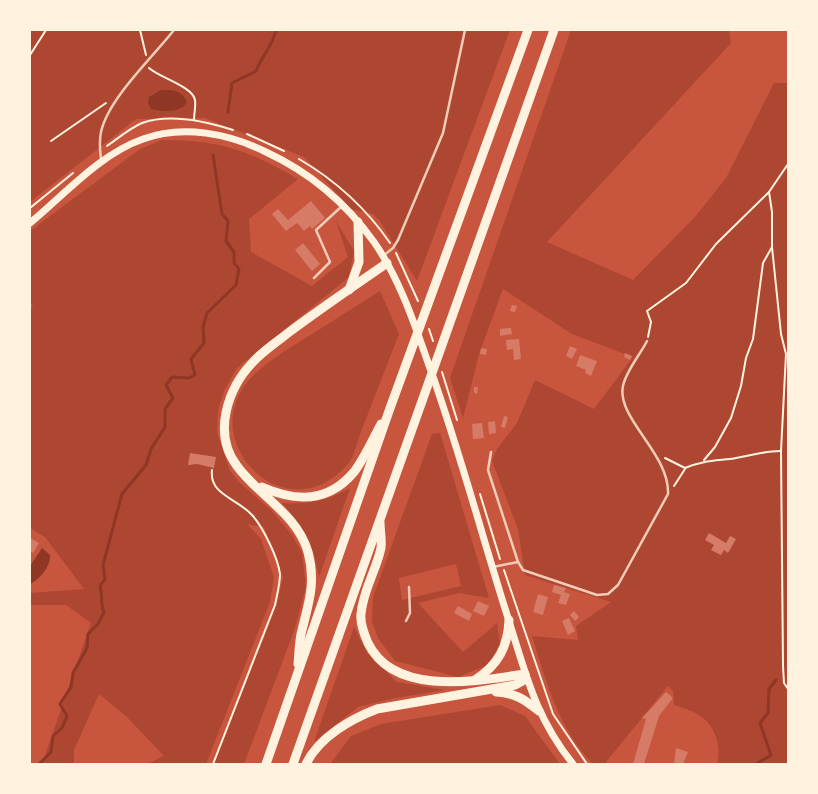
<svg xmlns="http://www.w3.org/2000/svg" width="818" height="794" font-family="'Archivo Narrow',sans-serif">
<rect width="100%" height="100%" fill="#c8553d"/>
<g fill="#ae4732" fill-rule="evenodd">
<polygon points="30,30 510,30 417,281 379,220 373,214 351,209 304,157 205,118 136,119 30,202"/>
<path d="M571,30H729L731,43L547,242L633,280L695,217L726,178L774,83H788V764H717C719,755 719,750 717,740C710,717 696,712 674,705L673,691L668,686L606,762L608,764H593C559,730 546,681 532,636L578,640L576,626L611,602L525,575L518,529L492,461L497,449L517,423L535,380L594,409L633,357L572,334L503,289L479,354L463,418L450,378Z"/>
<path d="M162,140C220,140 248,150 298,179L249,219L251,252L312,286L348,257L336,221L354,251L349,277L237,368L224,391L218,411L217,432L230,471L239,482L271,510L292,535L302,553L306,587L294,631L244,764H214L276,607L283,577L264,527L247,524L261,539L274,577L270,602L206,764H147L164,756L126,716L99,694L74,750V764H42L91,623L66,605H30V593L84,589L45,537L30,528V310L33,306L30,302V231L140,149Z"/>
<path d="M380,291L399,334C386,367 373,401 360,434C357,443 354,458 347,465C287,533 196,444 248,381C265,362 288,349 309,336C333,321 356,306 380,291Z"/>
<path d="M440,433L489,598L459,593L418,603L463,652L497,623L500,644L488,665L458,677L395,661L378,638L372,622L373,597L432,434ZM456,564L461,586L402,600L399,578Z"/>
<path d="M350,488L319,577C312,541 305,530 282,503C310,504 325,502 350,488Z"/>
<polygon points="354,627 367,653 397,682 445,690 395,698 358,707 314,742"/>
<polygon points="500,705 525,716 560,764 330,764 351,736 381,724"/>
</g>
<g fill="#8f3625">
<path d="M161,90C174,90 181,90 187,102C182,113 162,112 151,109L148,103L149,97Z"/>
<path d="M42,548L50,555C51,566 40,579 30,584V566Z"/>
</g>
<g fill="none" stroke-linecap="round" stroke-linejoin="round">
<g stroke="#8f3625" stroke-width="3">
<path d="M228,112L232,83L256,71C262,56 273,45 276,30"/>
<path d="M39,764L51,752L53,736L62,728L67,716L60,704L71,687L73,673L87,648L88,634L98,624L104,612C100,603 103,596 100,586L105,579L103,565L122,494L146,465L151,449L165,427V409L173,398L166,385L172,377L189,378L195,375L191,359L204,343L203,327L207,313L236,285L239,269L234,263V252L226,241L228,221L222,214L213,155"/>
<polyline points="756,764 771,755 760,723 768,713 769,689 776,680"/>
</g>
</g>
<g fill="#d67c66">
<polygon points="311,201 325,218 312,229 310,226 304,231 297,223 286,231 272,214 278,209 288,220"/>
<polygon points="303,243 320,264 312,271 295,250"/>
<polygon points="512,305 517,306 515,312 510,311"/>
<polygon points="511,328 512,334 500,336 500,329"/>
<polygon points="519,339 521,359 514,360 513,349 507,350 506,340"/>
<polygon points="570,346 577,349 572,359 566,356"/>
<polygon points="481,348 487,349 486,355 480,354"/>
<polygon points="625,353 632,356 630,360 624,357"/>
<polygon points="580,355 597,361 591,376 585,373 586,370 576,366"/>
<polygon points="474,387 478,387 477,394 474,393"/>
<polygon points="504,416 508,417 505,428 501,427"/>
<polygon points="495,421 496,433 489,434 488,422"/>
<polygon points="482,423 484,438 473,439 472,424"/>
<polygon points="190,453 216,457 214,468 197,464 188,465"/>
<polygon points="709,533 726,543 730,536 736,539 728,553 724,550 721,555 711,550 714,545 705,540"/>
<polygon points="30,538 39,543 33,553 30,551"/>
<polygon points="554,585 566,588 564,592 570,594 566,605 558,603 561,595 552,592"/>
<polygon points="538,594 548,597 543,615 533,612"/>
<polygon points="478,601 489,606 484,616 473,611"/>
<polygon points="458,606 472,614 469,621 454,613"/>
<polygon points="574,611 579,617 575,621 570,615"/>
<polygon points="569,618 575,631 568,635 562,621"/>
<polygon points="666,692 673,698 659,716 644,764 633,764 646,719 642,718"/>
<polygon points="676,748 688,752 683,764 674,764"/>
</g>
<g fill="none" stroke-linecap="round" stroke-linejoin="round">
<g stroke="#fff3e0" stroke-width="2">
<polyline points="140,30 146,55"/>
<polyline points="30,55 46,30"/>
<path d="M149,68C160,78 192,86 195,100C196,106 194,114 194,120"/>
<polyline points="247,134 284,151"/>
<polyline points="51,141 106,103"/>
<path d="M107,146C117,139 130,128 142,123C170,113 205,121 233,130"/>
<path d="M299,159C335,180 366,208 390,243"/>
<polyline points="769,192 772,212 772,247 781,334 786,354 781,451 783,666 784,683 788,689"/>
<polyline points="30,208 73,173"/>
<polyline points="396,253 418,301"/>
<polyline points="429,329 433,341"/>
<polyline points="648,337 651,322 647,311 686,283 716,244 769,192 788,164"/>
<polyline points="442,372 457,420"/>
<path d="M665,458L685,468C702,461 712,461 730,459C747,457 762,451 780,451"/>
<polyline points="704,460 715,447 731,418 741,386 746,358 753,339 763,263 772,247"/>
<path d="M212,470C209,495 237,498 252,515C263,527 278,558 280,574C280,584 277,595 275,605L213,764"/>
<polyline points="674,486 685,469"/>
<polyline points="480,494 500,559"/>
<polyline points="504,570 553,714 587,764"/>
</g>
<g stroke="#f1ccb7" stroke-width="2.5">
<path d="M101,159C100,151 99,141 101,132C108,99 152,58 174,30"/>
<polyline points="383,256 393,248 398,240 443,133 465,30"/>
<polyline points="314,278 330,262 316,230 342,206"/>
<polyline points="491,452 488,470 518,562"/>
<path d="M493,567L518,562L523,570L597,595L608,594L618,585L668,494C670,454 616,418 623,386C626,371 640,355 647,341"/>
<polyline points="406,621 410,613 409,587"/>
</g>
<path stroke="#fff3e0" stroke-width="7" d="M30,223C65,194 100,154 143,139C183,124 230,134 266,152C309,172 346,203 374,242C401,281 415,326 431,371C460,452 482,536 508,618C526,674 535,717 573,764"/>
<g stroke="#fff3e0" stroke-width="9">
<polyline points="349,290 359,262 358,222"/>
<path d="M262,487C296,502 328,503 354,472C364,459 373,439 381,424"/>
<path d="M380,522C380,530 382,540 381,548C376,571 363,590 361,614C360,623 364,634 368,643C394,697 477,681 525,674"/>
<path d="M298,664C299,653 299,641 302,630C309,602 316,582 308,552C297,514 259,496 237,466C212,433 228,388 253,362C263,351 277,342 288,333C320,309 354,286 387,263"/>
<path d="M475,680C498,665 508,647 509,620"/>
<path d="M496,692C515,693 524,699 539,711"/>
<polyline points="266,764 389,411 528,30"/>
<polyline points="293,764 554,30"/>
<path d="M306,764C319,737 351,719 377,709L515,685L526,679"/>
</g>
</g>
<rect width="818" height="794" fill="none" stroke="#fff3e0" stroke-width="62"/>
</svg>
